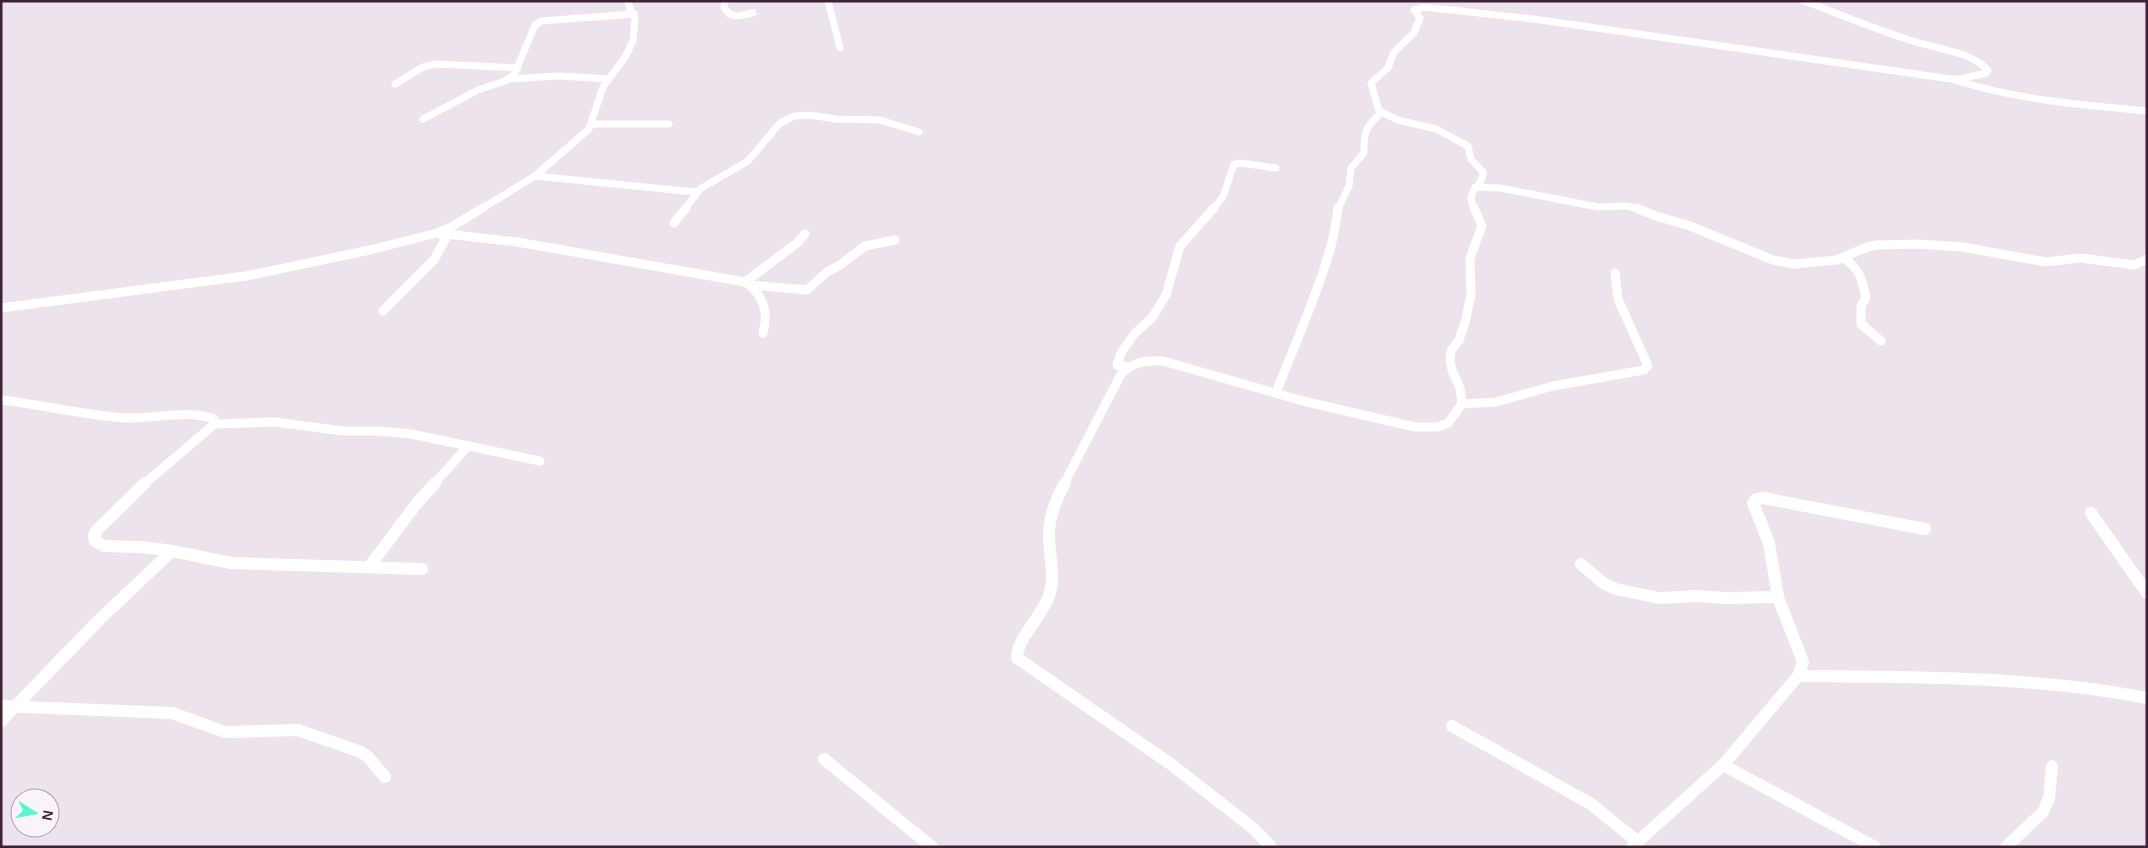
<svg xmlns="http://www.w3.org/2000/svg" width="2148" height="848" font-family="Arial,sans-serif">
<rect width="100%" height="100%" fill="#ede3ec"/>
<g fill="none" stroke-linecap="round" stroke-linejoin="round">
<g stroke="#fff" stroke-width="7">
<polyline points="725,1 724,7 729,14 737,16 753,13"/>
<polyline points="828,1 840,48"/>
<polyline points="509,79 559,76 608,79"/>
<path d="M1955,80C2017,100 2083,105 2147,111"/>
<polyline points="395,84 423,67 436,64 518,68"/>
<polyline points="423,119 478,90 505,81 514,75 535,25 541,21 634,14"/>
<polyline points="592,124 669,124"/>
<polyline points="535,176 695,192 748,161 780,123 794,116 809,115 836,119 880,120 919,132"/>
<polyline points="1475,187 1500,188 1598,207 1625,206 1641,209"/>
<polyline points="481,209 535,176 589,129 603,87 625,57 633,41 635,19 627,1"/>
<polyline points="685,209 700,189"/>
<polyline points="1213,209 1223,197 1234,164 1241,163 1276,168"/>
<path d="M1338,209L1349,186L1351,168L1364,153C1364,132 1365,127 1381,113"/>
<path d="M1475,209C1463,190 1483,189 1483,172L1471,159L1468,146L1436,129L1398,120L1379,111L1371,83L1388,68L1394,52L1414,33L1420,18L1414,10L1424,7L1541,20L1951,79H1960L1986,73L1988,70C1969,51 1937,49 1913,41C1876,30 1840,14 1804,1"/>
</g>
<g stroke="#fff" stroke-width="9">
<polyline points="1636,208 1656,216 1690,226 1773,260 1794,264 1837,260 1867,247 1877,245 1919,244 1962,247 2046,262 2080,258 2135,265 2147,259"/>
<polyline points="674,223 686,208"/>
<path d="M438,233L517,242L745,282C763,294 769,312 763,333"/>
<path d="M1844,258C1859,268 1863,281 1866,298L1861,306V324L1881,341"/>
<polyline points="745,282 797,243 805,234"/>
<polyline points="750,285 807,290 827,272 840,265 865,246 895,240"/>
<polyline points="1,308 246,276 370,250 437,233 451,227 483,208"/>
<polyline points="383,311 434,260 446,238 438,233"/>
<polyline points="1128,367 1117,365 1121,353 1135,333 1152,318 1166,295 1180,246 1214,208"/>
<path d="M1276,393C1294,346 1315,301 1329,253C1334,238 1336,223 1338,208"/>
<path d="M1,400C43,405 84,415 126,418C155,419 187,409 214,419V424L210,428L144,484"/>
<polyline points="1462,404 1496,402 1553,386 1644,370 1648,366 1618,299 1615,273"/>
<polyline points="214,424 275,422 343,431 378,431 411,434 540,461"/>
<polyline points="434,484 467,447"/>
<path d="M1064,484L1121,374C1133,362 1146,360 1163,361L1303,401L1415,427H1438L1448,423L1462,404L1460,388L1452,370L1450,359L1451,351L1459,340L1466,319L1471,294L1470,258L1482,226L1474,208"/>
</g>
<g stroke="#fff" stroke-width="12">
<path d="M1065,483C1056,499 1049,516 1049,535C1049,554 1055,574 1050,593C1044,615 1017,637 1017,658L1172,765L1254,829L1271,847"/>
<polyline points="2091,513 2147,593"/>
<polyline points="172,551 231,563 422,569"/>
<polyline points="1581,564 1603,583 1616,589 1659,598 1697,596 1726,598 1778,597"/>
<polyline points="369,567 417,503 435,483"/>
<path d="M1798,676C1915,677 2031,676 2147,698"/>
<polyline points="1,706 172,713 225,732 298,730 361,752 368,757 385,777"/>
<polyline points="1,721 100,619 172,551 142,547 104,546 95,541 94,536 97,530 145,483"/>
<polyline points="1452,726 1591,804 1638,842"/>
<polyline points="824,759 932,847"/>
<polyline points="1723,765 1875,847"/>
<polyline points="1632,847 1723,765 1798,676 1803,662 1778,597 1769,543 1753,503 1756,499 1763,498 1925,529"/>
<polyline points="2006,847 2043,812 2049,798 2052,766"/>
</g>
</g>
<rect width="2148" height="848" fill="none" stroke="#3f2237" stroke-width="5"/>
<g transform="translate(35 813) rotate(101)"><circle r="24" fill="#f9f4f9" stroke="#afa0ab"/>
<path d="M0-4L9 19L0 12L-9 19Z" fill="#5bf3d1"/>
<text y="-8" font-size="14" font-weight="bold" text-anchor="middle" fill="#3f2237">N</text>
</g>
</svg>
